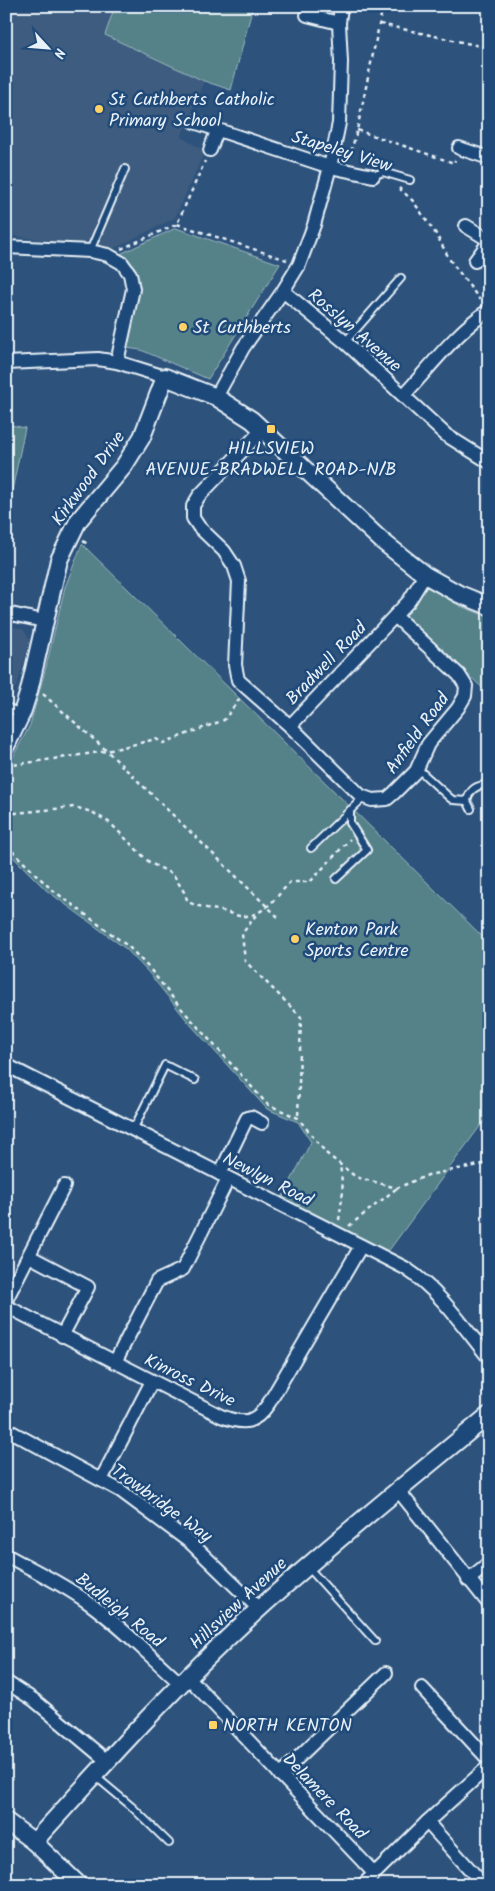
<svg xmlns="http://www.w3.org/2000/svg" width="495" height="1891" font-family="Kalam,sans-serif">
<rect width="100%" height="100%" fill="#2d527c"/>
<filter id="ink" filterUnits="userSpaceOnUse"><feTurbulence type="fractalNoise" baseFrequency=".02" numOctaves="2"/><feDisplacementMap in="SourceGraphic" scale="10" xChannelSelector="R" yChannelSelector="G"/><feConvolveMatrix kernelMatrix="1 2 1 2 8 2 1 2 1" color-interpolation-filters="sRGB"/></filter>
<g filter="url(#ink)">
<g fill="#3e5c7f">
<polygon points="6,6 218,6 197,77 204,81 181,137 205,151 175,218 113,249 6,235"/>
<polygon points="6,625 23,629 30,640 17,686 8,693 6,698"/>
</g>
<g fill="#558189" stroke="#9eb9c0">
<polygon points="115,6 253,6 231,90 204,81 105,35"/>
<polygon points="176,228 280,264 208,379 141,350 126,348 139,288 133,267 120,254"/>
<polygon points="6,424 25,428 8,510 6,510"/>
<polygon points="82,544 489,943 489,1114 387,1253 281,1200 311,1142 298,1122 267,1109 189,1023 148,972 126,949 46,890 6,850 6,770 30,725 46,667 65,587"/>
<polygon points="427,587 460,606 489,617 489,694 405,616"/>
</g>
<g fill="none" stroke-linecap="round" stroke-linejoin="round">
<g stroke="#e8f1f8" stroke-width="10">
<g id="service">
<polyline points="488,31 489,28"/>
<polyline points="373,176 383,172 410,180"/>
<polyline points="90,251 125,169"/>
<polyline points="345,342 401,278"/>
<polyline points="6,707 21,713"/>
<path d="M417,768L450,798L453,800L467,801C469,790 477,784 489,785"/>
<polyline points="467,801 471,809"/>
<polyline points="311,848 364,797"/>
<polyline points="336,879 367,850 350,823 350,810"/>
<polyline points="133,1130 165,1065 195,1080"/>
<polyline points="307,1566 375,1641"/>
<polyline points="95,1776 131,1806 169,1843"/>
</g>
</g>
<g stroke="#e8f1f8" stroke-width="16">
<g id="minor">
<polyline points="307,15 339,23 341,6"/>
<polyline points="194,122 330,167 373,176"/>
<polyline points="459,148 489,158"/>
<polyline points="210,150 217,131"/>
<polyline points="466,226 489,240"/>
<polyline points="6,247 90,251 108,255 122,263 130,274 133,289 117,362"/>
<polyline points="475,261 489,242"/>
<polyline points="283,291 345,342 446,435 489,462"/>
<polyline points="6,363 98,359 117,362 165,377"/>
<path d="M404,395C431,366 455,333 489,310"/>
<polyline points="216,397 243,348 283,291 299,265 314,225 330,167 339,123 341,62 339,23"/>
<polyline points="262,430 199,496 193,506 193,518 199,527 224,551 234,566 239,581 235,665 238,680 290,726 409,601 425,575"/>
<polyline points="6,613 44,621"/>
<polyline points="290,726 361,796 372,800 387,799 394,793 416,771 428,744 458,708 465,696 466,686 459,675 395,616"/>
<path d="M6,1065L405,1268C439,1290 463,1326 489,1358"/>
<polyline points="220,1174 247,1118 251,1117 262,1123"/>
<polyline points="29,1256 88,1287 62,1336"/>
<polyline points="6,1300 64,1186"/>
<path d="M6,1306L221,1416C244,1425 255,1424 269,1403L361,1246"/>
<polyline points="115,1362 157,1281 183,1269 228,1179"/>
<polyline points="6,1429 121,1491 191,1543 259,1609"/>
<polyline points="101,1480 152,1381"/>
<polyline points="398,1490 489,1604"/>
<path d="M6,1555C33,1570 61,1583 86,1601C120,1625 150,1656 181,1684"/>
<polyline points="468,1580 489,1563"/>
<polyline points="188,1677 374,1873"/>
<polyline points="6,1682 34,1700 107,1761"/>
<polyline points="422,1688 489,1760"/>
<polyline points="280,1775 386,1673"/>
<polyline points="427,1822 484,1885"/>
<polyline points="363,1885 427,1822 489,1766"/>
</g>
</g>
<g stroke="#e8f1f8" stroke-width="20">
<g id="tertiary">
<polyline points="6,746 22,713 29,691 59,560 78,521 124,466 142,437 165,377 216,397 252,420 382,541 425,575 459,594 489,606"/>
<polyline points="6,1821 34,1842 79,1885"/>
<path d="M34,1842C107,1761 179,1681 260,1608C334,1541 412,1479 489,1415"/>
</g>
</g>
<g stroke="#e8f1f8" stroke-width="2.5" stroke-dasharray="4 4" stroke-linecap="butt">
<polyline points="380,24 489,48"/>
<polyline points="357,130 454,163 455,160"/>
<polyline points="349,159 357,130 383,6"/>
<polyline points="399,188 413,201 436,234 450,260 480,300"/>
<polyline points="177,224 287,260"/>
<polyline points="121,249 177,224 205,161"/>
<polyline points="83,541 89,545"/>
<polyline points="43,694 107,751 279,918"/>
<polyline points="6,766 107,751 156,739 163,743 224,720 240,698"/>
<path d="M6,814L74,807L92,812L110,823L150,863L173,874L184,892L188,902C202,908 208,908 222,911C228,912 235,916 241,916C263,918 277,896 290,882H310L350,839"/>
<polyline points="6,845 50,888 129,947 150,969 180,1007 267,1104 298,1118 327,1154 356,1177 397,1188 428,1175 489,1163"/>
<polyline points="256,915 242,934 245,961 301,1017 298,1118"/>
<polyline points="339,1220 343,1191 340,1164"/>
<polyline points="349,1226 397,1188"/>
</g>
<use href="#service" stroke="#1f4a7a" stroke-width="6"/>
<use href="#minor" stroke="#1f4a7a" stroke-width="12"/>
<use href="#tertiary" stroke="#1f4a7a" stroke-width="16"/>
</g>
</g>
<g fill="#ffd166" stroke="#1f4a7a" stroke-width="2">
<circle cx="99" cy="109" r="5"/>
<circle cx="183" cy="327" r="5"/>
<rect x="266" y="424" width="10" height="10" rx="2.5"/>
<circle cx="295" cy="939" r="5"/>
<rect x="208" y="1720" width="10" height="10" rx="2.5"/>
</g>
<g text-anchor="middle" stroke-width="5" stroke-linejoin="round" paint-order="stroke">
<g font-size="18" fill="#e8f1f8" stroke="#1f4a7a" text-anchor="start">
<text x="109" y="105">St Cuthberts Catholic<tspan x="109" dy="21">Primary School</tspan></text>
<text x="193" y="333">St Cuthberts</text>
<text x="271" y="454" text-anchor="middle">HILLSVIEW<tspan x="271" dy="21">AVENUE-BRADWELL ROAD-N/B</tspan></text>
<text x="305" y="935">Kenton Park<tspan x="305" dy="21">Sports Centre</tspan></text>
<text x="223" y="1731">NORTH KENTON</text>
</g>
<g font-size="18" fill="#e8f1f8" stroke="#1f4a7a">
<text transform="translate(342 151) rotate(17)" y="6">Stapeley View</text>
<text transform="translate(355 330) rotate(41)" y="6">Rosslyn Avenue</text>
<text transform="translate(88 478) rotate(-54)" y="6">Kirkwood Drive</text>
<text transform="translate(326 663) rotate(-46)" y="6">Bradwell Road</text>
<text transform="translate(417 733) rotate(-54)" y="6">Anfield Road</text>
<text transform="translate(268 1179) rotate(27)" y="6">Newlyn Road</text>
<text transform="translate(190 1380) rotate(26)" y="6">Kinross Drive</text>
<text transform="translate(162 1503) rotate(36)" y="6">Trowbridge Way</text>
<text transform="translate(238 1603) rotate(-43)" y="6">Hillsview Avenue</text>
<text transform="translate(120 1610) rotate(39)" y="6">Budleigh Road</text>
<text transform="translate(325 1796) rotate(46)" y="6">Delamere Road</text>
</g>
</g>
<rect width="495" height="1891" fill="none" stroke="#1f4a7a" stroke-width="25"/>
<rect x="12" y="12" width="470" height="1866" fill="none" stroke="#e8f1f8" stroke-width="2" filter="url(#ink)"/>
<g transform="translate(48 48) rotate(116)" stroke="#1f4a7a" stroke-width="4" paint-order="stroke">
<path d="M0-4L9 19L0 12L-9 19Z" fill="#e8f1f8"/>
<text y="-8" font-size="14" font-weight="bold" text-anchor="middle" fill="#e8f1f8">N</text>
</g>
</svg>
